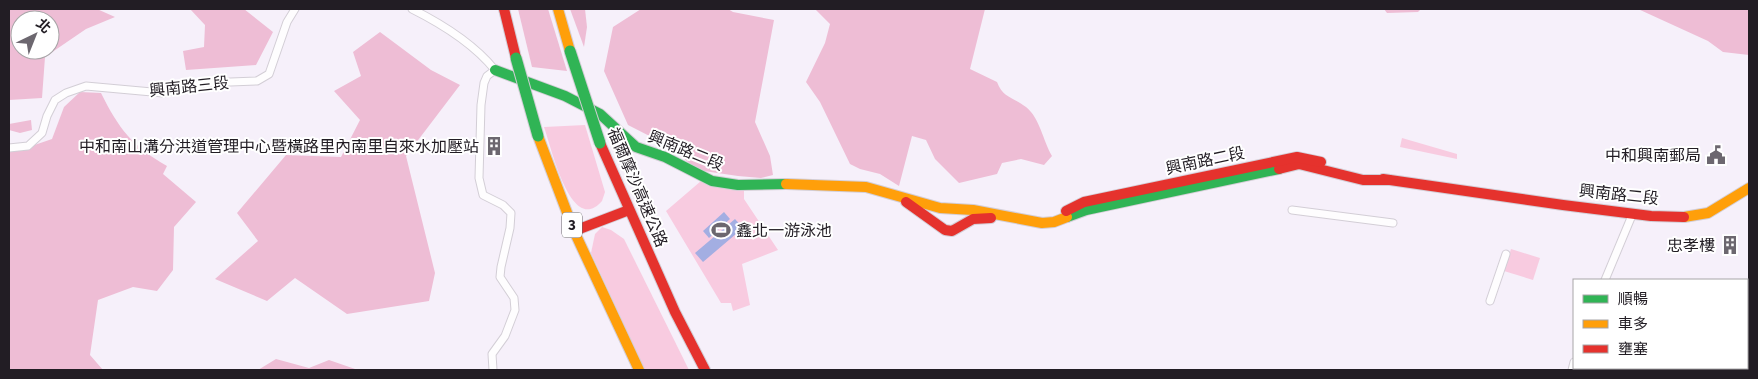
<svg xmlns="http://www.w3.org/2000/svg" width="1758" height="379" font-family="'Source Sans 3','Noto Sans TC',sans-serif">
<rect width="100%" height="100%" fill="#f6f0fa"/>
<g fill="#f8cbe0">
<path d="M585,125L605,192L602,201C571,237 551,146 544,127Z"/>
<polygon points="1402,138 1457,154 1457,159 1400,147"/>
<polygon points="701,181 717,187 744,189 744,199 778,250 742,264 750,305 733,311 731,303 721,303 666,211"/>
<polygon points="602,227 611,230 624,239 689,370 645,370 591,253 595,234"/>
<polygon points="1511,249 1540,258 1533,280 1504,271"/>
<polygon points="1678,368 1743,368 1742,370 1677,370"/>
</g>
<g fill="#eebdd5" fill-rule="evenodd">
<path d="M9,9H97L115,17L86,29L45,57L42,98L9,100ZM20,20H50V50H20Z"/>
<polygon points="190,9 244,9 273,32 256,65 186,70 183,51 204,47 205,25"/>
<polygon points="518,9 548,9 567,71 532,67"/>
<polygon points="570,9 585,9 587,27 584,47"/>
<polygon points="641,9 728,9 733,12 774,20 755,122 770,156 773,175 761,178 738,176 697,170 671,147 628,125 604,71 613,27"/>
<path d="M815,9H985L970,69L997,82C1003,98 1013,97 1026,107C1040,118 1043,141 1052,156L1044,165L1021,159L1002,163L997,174L959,183L935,159L926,140L912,136L899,186L880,174L860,169L850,164L820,102L806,82L825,43L830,24Z"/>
<polygon points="1384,9 1421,9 1418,12 1387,13"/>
<polygon points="1638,9 1749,9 1749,55 1723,52 1708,41"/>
<polygon points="380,32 431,70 460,85 406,156 435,273 429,301 347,314 295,278 267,301 215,279 258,241 237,213 286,155 341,157 360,120 334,91 361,76 353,52"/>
<path d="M80,92L101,93C119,129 132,146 167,166L163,174L196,202L174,227L173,270L157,291L133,287L98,300L90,355L103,370H9V145L20,150L52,139L64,107Z"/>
<polygon points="31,120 32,130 20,133 9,130 9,124"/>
<polygon points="276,359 309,368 329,360 358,370 258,370"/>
</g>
<g fill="#a3aee2">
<polygon points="724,212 730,219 709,238 703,231"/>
<polygon points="735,219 743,228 703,262 695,253"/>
</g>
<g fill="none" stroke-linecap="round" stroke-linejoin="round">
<g stroke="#d3ced6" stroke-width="9">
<g id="street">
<path d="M412,9C442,24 474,44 495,70L487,76L484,83L481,105L479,178L483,195L503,205L511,213L510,228L501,267L500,277L514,298L515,310L505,336L492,354L493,370"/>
<polyline points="9,148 28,146 42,133 47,116 55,100 66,93 86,86 163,93 205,83 257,81 269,74 287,22 295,9"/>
<polyline points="1292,210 1393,223"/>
<polyline points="1605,280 1633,213"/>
<polyline points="1490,301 1506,254"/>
<polyline points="1572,370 1574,362"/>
</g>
</g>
<g stroke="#d3ced6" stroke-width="12">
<g id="fast">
<polyline points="495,70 565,96 600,114 636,147 665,157 712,181 738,185 786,184"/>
<polyline points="1067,217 1086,210 1279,169"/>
</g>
</g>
<g stroke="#d3ced6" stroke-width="12">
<g id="slow">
<polyline points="558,9 570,51"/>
<polyline points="538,136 574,231 639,370"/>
<polyline points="786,184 866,187 940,208 973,210 1042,223 1054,222 1067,217"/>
<polyline points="1684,217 1708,213 1749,188"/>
</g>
</g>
<g stroke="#d3ced6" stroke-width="12">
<g id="jam">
<polyline points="504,9 516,58"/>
<polyline points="600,143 675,312 705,370"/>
<polyline points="1279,169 1299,164 1363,180 1389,180"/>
<polyline points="1383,179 1563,205 1651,216 1684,217"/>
<polyline points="906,202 945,230 952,231 973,219 991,218"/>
<polyline points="1066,211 1084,202 1297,157 1321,162"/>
<polyline points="574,231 629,210"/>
</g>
</g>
<use href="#street" stroke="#fefdfe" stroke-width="7"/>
<use href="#fast" stroke="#30b455" stroke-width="10"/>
<use href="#slow" stroke="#ff9f0a" stroke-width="10"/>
<use href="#jam" stroke="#e5322d" stroke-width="10"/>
<g stroke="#d3ced6" stroke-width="13" stroke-linecap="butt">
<g id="fast-bridge">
<polyline points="570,51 600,143"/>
<polyline points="516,58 538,136"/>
</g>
</g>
<use href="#fast-bridge" stroke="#30b455" stroke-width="11"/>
</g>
<defs>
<g id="building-bare" transform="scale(1.5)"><path d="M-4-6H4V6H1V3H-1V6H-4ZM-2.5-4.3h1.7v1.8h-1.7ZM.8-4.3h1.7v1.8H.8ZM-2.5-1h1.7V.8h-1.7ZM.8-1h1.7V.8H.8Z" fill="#6c676f" stroke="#fff" stroke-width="2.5" paint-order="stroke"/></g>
<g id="civic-bare" transform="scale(1.5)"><path d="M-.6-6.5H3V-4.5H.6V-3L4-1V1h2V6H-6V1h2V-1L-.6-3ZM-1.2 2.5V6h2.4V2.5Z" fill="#6c676f" stroke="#fff" stroke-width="2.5" paint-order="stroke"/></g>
<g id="stadium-bare" transform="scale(1.5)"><path d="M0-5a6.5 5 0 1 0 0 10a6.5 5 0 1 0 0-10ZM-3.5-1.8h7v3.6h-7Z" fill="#6c676f" stroke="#fff" stroke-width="2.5" paint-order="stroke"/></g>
</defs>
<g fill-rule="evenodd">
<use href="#building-bare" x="494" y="146"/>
<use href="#civic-bare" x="1716" y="155"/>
<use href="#stadium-bare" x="721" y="230"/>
<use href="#building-bare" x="1730" y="245"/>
</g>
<g text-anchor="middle" stroke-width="4" stroke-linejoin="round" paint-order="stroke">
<rect fill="#fff" stroke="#646166" stroke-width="1" x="562" y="212.5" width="20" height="25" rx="4"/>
<g font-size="15" font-weight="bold" fill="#221d24">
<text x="572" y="230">3</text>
</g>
<g font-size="16" fill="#221d24" stroke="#fff">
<text transform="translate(189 86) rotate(-6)" y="6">興南路三段</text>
<text transform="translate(686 150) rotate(22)" y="6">興南路二段</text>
<text transform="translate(1205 160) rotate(-12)" y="6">興南路二段</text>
<text transform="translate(638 187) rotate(67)" y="6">福爾摩沙高速公路</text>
<text transform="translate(1619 194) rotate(6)" y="6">興南路二段</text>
</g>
<g font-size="16" fill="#221d24" stroke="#fff" text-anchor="end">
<text x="479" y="152">中和南山溝分洪道管理中心暨橫路里內南里自來水加壓站</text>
<text x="1701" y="161">中和興南郵局</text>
<text x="736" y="236" text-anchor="start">鑫北一游泳池</text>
<text x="1715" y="251">忠孝樓</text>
</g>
</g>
<rect width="1758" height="379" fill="none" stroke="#221d24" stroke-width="20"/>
<rect x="1573" y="279" width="175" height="90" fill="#ffffff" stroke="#a7a5a7"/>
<rect x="1583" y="295" width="25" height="8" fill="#30b455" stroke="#a7a5a7"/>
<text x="1618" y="304" font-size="15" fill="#221d24">順暢</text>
<rect x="1583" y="320" width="25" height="8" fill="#ff9f0a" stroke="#a7a5a7"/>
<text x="1618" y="329" font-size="15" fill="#221d24">車多</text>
<rect x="1583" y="345" width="25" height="8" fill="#e5322d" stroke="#a7a5a7"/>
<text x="1618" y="354" font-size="15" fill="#221d24">壅塞</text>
<g transform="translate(35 35) rotate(43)"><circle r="24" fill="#ffffff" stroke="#a7a5a7"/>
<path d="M0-4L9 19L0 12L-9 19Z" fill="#6c676f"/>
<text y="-8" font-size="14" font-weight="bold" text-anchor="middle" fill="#221d24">北</text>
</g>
</svg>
